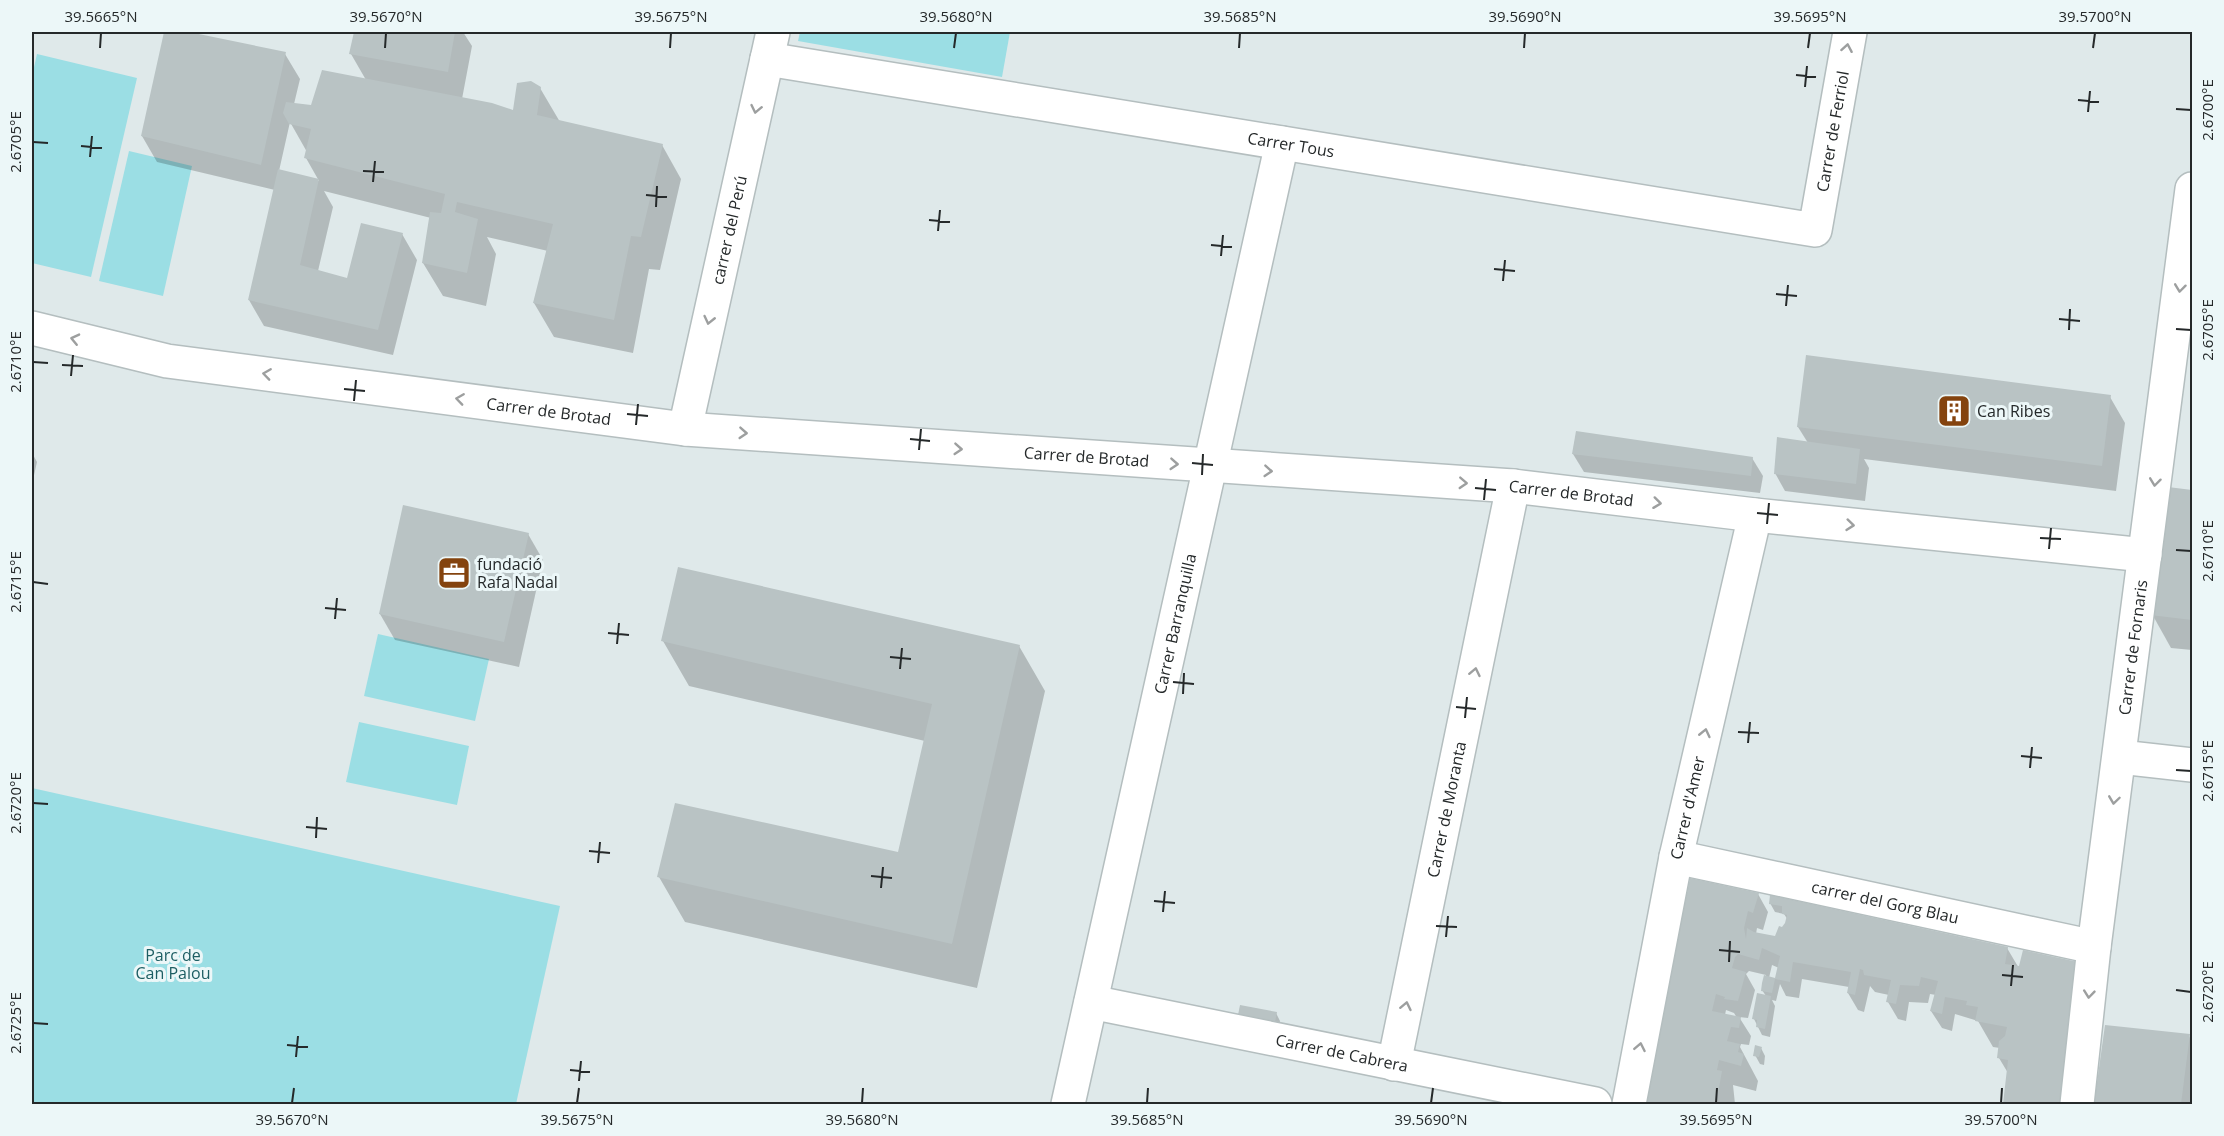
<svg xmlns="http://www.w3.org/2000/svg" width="2224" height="1136" font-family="'Open Sans',sans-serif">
<rect width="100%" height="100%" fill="#dfe9ea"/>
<g fill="#9bdee4">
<polygon points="800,32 1010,32 1002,77 798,41"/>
<polygon points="37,54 137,78 91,277 32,263 32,76"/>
<polygon points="129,151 192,166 163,296 99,281"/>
<polygon points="378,634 489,659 475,721 364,696"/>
<polygon points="359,722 469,746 457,805 346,782"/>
<polygon points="32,788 560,906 516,1104 32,1104"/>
</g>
<g fill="#0003" fill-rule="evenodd">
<path d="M165,32H182L285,54L300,79L294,104L312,107L366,80L351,54L355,32H463L472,46L462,99L514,112L540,88L560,122L662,145L681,179L660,270L649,269L633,353L554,337L534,303L548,251L487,237L496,254L486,306L443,296L423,263L431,218L324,191L333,207L318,271L348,279L402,234L417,260L393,355L264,326L249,300L275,190L157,162L142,136ZM290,122L307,152L306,158L319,181L279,171Z"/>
<polygon points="2110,397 2125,423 2116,491 1864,459 1869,468 1865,501 1785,491 1775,473 1808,443 1798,427"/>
<polygon points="32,453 37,462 32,484"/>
<polygon points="1573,454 1752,458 1763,476 1760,493 1584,472"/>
<polygon points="2169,488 2192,492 2192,650 2171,648 2152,614"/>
<polygon points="528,534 543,560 519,667 395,640 380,614"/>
<polygon points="663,641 1019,646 1045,691 977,988 685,922 659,877 899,854 925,741 689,686"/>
<path d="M1758,894L1768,912L1763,930L1757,928L1756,934L1776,938L1788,920L1784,914L1775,912L1770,903L2007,948L2020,970L2077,1104H2004L2008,1073L1999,1058L2000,1048L1993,1047L1978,1021L1955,1014L1952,1031L1942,1028L1931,1011L1936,995L1930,994L1928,1003L1909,1002L1906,1021L1898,1019L1888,1002L1889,995L1875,992L1870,986L1864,1012L1858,1010L1848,993L1849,987L1802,979L1799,998L1786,996L1780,984L1776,1001L1772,1000L1775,1006L1770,1037L1762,1035L1754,1019L1766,996L1762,990L1766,975L1749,971L1746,974L1755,990L1748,1018L1739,1017L1751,1036L1749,1045L1741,1044L1740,1047L1758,1081L1756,1091L1733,1085L1735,1104H1645L1660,1036ZM1772,965L1779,968L1776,979L1769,978ZM1726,1010L1734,1013L1737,1018L1725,1015Z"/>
<polygon points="1241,1007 1276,1013 1280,1021 1277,1039"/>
<polygon points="2106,1027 2189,1036 2192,1041 2192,1104 2095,1104"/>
<polygon points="1761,1048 1765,1056 1764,1065 1760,1064 1755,1055"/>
</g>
<g fill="#b9c3c4">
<polygon points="164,32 189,32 286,52 261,165 141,136"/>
<polygon points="354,32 455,32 448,72 349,54"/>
<polygon points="322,70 492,103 513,110 517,83 531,81 541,87 537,115 663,144 641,237 631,236 614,320 533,303 553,224 457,202 455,212 478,219 467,273 422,263 430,212 441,213 445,194 304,158 311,129 289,124 283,113 286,102 311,105"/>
<polygon points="278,169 319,179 300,265 347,278 361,223 403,233 378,330 248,300"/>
<polygon points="1806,355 2111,395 2102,466 1797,427"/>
<polygon points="1576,431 1753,457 1751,476 1572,454"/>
<polygon points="1777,437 1860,449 1856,484 1774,474"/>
<polygon points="2168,487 2192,490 2192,620 2150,615"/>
<polygon points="403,505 529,533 504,642 379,614"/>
<polygon points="678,567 1020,645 952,944 657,877 675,803 898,852 932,704 661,641"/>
<polygon points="1690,878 1759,893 1753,913 1748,911 1744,928 1746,939 1747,928 1754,932 1775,936 1779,926 1782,927 1785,923 1787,915 1782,914 1782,906 1769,904 1770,895 2008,947 2005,964 2019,966 2023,950 2078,962 2060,1104 2003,1104 2008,1060 1997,1058 1999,1041 2005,1036 2007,1027 1975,1021 1978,1007 1966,1005 1967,1001 1945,997 1942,1014 1930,1011 1938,981 1921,977 1919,986 1900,985 1896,1004 1886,1002 1891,980 1864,975 1863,970 1860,969 1855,995 1847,993 1851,972 1793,962 1790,982 1775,979 1772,993 1761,991 1762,983 1764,975 1775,978 1780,956 1762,948 1759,960 1738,954 1735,957 1732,968 1746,972 1738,1001 1724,999 1725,997 1716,994 1712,1011 1741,1017 1739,1028 1731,1027 1727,1041 1740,1044 1738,1052 1744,1054 1741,1066 1719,1060 1717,1070 1722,1071 1716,1104 1644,1104"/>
<polygon points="1757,993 1771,996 1765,1029 1756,1027 1757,1020 1752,1019"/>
<polygon points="1240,1005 1277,1012 1273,1032 1236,1025"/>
<polygon points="2105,1025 2190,1034 2181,1104 2094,1104"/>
<polygon points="1755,1045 1762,1047 1759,1057 1753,1056"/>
</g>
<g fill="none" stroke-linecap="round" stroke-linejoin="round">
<g stroke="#b4bebf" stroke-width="36">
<g id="minor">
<path id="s1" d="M767,59L1815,230L1850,32"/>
<path id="s2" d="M32,328L167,361L685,429L1513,486L1755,515L2145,555"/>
<path id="s3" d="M685,429L773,32"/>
<polyline points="2120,757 2192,765"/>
<path id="s4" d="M1676,857L2094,947"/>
<path id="s5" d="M1091,1002L1595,1104"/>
<path id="s6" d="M1394,1064L1513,486"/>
<path id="s7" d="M1068,1104L1282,143"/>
<path id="s8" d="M1629,1104L1676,857L1755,515"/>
<path id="s9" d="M2077,1104L2094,947L2192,189"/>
</g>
</g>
<use href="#minor" stroke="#fff" stroke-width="33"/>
</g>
<defs><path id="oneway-chevron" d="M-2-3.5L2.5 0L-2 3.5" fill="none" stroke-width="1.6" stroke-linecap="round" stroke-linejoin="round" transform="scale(1.5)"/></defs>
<g stroke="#9d9f9f">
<use href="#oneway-chevron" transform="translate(1847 48) rotate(-80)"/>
<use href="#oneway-chevron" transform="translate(756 109) rotate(102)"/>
<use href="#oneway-chevron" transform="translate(2180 288) rotate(97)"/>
<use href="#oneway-chevron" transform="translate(709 320) rotate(103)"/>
<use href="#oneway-chevron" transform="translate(75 339) rotate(-167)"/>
<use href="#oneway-chevron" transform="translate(267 374) rotate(-172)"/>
<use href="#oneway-chevron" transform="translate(460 399) rotate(-172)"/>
<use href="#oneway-chevron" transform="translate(743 433) rotate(4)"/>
<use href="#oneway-chevron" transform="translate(958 449) rotate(4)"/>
<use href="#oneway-chevron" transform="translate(1174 464) rotate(4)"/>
<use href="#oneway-chevron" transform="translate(1268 471) rotate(4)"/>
<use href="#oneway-chevron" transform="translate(2155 482) rotate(97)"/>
<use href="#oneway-chevron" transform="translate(1463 483) rotate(3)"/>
<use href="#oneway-chevron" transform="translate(1657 503) rotate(7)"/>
<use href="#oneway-chevron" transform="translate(1850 525) rotate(6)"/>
<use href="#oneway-chevron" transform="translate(1475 672) rotate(-78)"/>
<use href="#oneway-chevron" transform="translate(1705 733) rotate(-77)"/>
<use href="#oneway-chevron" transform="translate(2114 800) rotate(98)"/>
<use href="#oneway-chevron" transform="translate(2089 994) rotate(96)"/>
<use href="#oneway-chevron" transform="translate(1406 1006) rotate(-78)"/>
<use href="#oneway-chevron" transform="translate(1640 1047) rotate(-79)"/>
</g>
<path fill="none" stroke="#25292a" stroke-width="2" d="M100,48L101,33M385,48L386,33M670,48L671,33M954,48L956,33M1239,48L1240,33M1524,48L1525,33M1808,48L1810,33M2093,48L2095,33M1796,75L1816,77M1805,87L1807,66M2078,100L2099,102M2176,109L2191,110M2088,112L2090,91M33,142L48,143M81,146L102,148M90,157L92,136M363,171L384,172M373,182L375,161M646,195L667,197M656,207L657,186M929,220L950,222M938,231L940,210M1211,245L1232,247M1221,256L1223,235M1494,269L1515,271M1503,281L1505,260M1776,294L1797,296M1786,306L1788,285M2059,319L2080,321M2176,329L2191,330M2069,330L2070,309M33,362L48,363M62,365L83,366M71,376L73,355M344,389L365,391M354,401L356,380M627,414L648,416M636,425L638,404M910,439L930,441M919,450L921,429M1192,463L1213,465M1202,475L1203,454M1475,488L1496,490M1484,500L1486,479M1757,513L1778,515M1767,524L1769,503M2040,538L2061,539M2049,549L2051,528M2176,550L2191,551M33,582L48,584M325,608L346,610M335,619L337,598M608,633L629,635M617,644L619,623M890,657L911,659M900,669L902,648M1173,682L1194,684M1183,694L1184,673M1456,707L1476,709M1465,718L1467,697M1738,732L1759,733M1748,743L1750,722M2021,756L2042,758M2030,768L2032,747M2176,770L2191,771M33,803L48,804M306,827L327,829M316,838L317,817M589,851L610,853M598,863L600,842M871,876L892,878M881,888L883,867M1154,901L1175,903M1163,912L1165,891M1436,926L1457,927M1446,937L1448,916M1719,950L1740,952M1729,962L1730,941M2002,975L2023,977M2011,986L2013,965M2176,990L2191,992M33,1023L48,1024M287,1045L308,1047M296,1057L298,1036M570,1070L590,1072M579,1081L581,1061M292,1103L294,1088M577,1103L579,1088M862,1103L863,1088M1147,1103L1148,1088M1431,1103L1433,1088M1716,1103L1717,1088M2001,1103L2002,1088"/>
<defs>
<g id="building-square" transform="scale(1.725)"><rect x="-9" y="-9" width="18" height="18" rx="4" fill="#84430e" stroke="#ecf7f8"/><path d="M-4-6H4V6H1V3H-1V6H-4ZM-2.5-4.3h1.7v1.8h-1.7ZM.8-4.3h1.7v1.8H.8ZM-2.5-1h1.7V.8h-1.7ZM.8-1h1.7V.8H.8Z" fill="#fff"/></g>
<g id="office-square" transform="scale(1.725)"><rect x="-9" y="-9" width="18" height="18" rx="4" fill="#84430e" stroke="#ecf7f8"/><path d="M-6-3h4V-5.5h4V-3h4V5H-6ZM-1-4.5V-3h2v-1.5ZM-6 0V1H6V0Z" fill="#fff"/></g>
</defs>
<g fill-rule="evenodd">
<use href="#building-square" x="1954" y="411"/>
<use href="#office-square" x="454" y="573"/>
</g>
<g text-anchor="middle" stroke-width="6" stroke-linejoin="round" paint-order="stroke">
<g font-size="16" fill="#25292a" stroke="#ecf7f8">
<text dy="6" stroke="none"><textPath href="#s1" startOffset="1162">Carrer de Ferriol</textPath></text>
<text dy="6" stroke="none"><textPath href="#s1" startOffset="531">Carrer Tous</textPath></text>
<text dy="6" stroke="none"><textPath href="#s3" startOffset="204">carrer del Perú</textPath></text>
<text dy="6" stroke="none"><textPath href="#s2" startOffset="524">Carrer de Brotad</textPath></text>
<text dy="6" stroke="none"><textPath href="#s2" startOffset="1064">Carrer de Brotad</textPath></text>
<text dy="6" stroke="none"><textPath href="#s2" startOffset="1550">Carrer de Brotad</textPath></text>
<text dy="6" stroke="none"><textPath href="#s7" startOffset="492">Carrer Barranquilla</textPath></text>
<text dy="6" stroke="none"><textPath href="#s9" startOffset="460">Carrer de Fornaris</textPath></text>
<text dy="6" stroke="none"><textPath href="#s8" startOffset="302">Carrer d'Amer</textPath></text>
<text dy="6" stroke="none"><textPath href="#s6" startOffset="260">Carrer de Moranta</textPath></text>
<text dy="6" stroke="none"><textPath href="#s4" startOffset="214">carrer del Gorg Blau</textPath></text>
<text dy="6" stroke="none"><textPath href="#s5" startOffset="256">Carrer de Cabrera</textPath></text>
</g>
<g font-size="16" fill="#25292a" stroke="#ecf7f8" text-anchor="start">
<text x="1977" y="417">Can Ribes</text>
<text x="477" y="570">fundació<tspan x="477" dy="18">Rafa Nadal</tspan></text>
</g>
<g font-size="16" fill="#1d5e63" stroke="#ecf7f8">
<text x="173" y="961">Parc de<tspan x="173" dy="18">Can Palou</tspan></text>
</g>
</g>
<rect width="2224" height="1136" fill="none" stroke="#ecf7f8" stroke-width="66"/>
<rect x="33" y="33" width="2158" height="1070" fill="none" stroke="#25292a" stroke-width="2"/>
<g font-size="15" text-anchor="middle" fill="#25292a">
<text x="101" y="22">39.5665°N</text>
<text x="386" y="22">39.5670°N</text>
<text x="671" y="22">39.5675°N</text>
<text x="956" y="22">39.5680°N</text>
<text x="1240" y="22">39.5685°N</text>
<text x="1525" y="22">39.5690°N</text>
<text x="1810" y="22">39.5695°N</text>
<text x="2095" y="22">39.5700°N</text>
<text transform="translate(2208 110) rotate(-90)" y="5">2.6700°E</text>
<text transform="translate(16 142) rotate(-90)" y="5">2.6705°E</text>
<text transform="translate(2208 330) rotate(-90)" y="5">2.6705°E</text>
<text transform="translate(16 362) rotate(-90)" y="5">2.6710°E</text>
<text transform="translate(2208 551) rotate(-90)" y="5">2.6710°E</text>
<text transform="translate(16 582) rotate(-90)" y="5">2.6715°E</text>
<text transform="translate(2208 771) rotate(-90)" y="5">2.6715°E</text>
<text transform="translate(16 803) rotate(-90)" y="5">2.6720°E</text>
<text transform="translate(2208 992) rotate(-90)" y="5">2.6720°E</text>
<text transform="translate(16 1023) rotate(-90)" y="5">2.6725°E</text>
<text x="292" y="1125">39.5670°N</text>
<text x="577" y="1125">39.5675°N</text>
<text x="862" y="1125">39.5680°N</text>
<text x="1147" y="1125">39.5685°N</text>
<text x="1431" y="1125">39.5690°N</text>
<text x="1716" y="1125">39.5695°N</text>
<text x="2001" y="1125">39.5700°N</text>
</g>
</svg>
